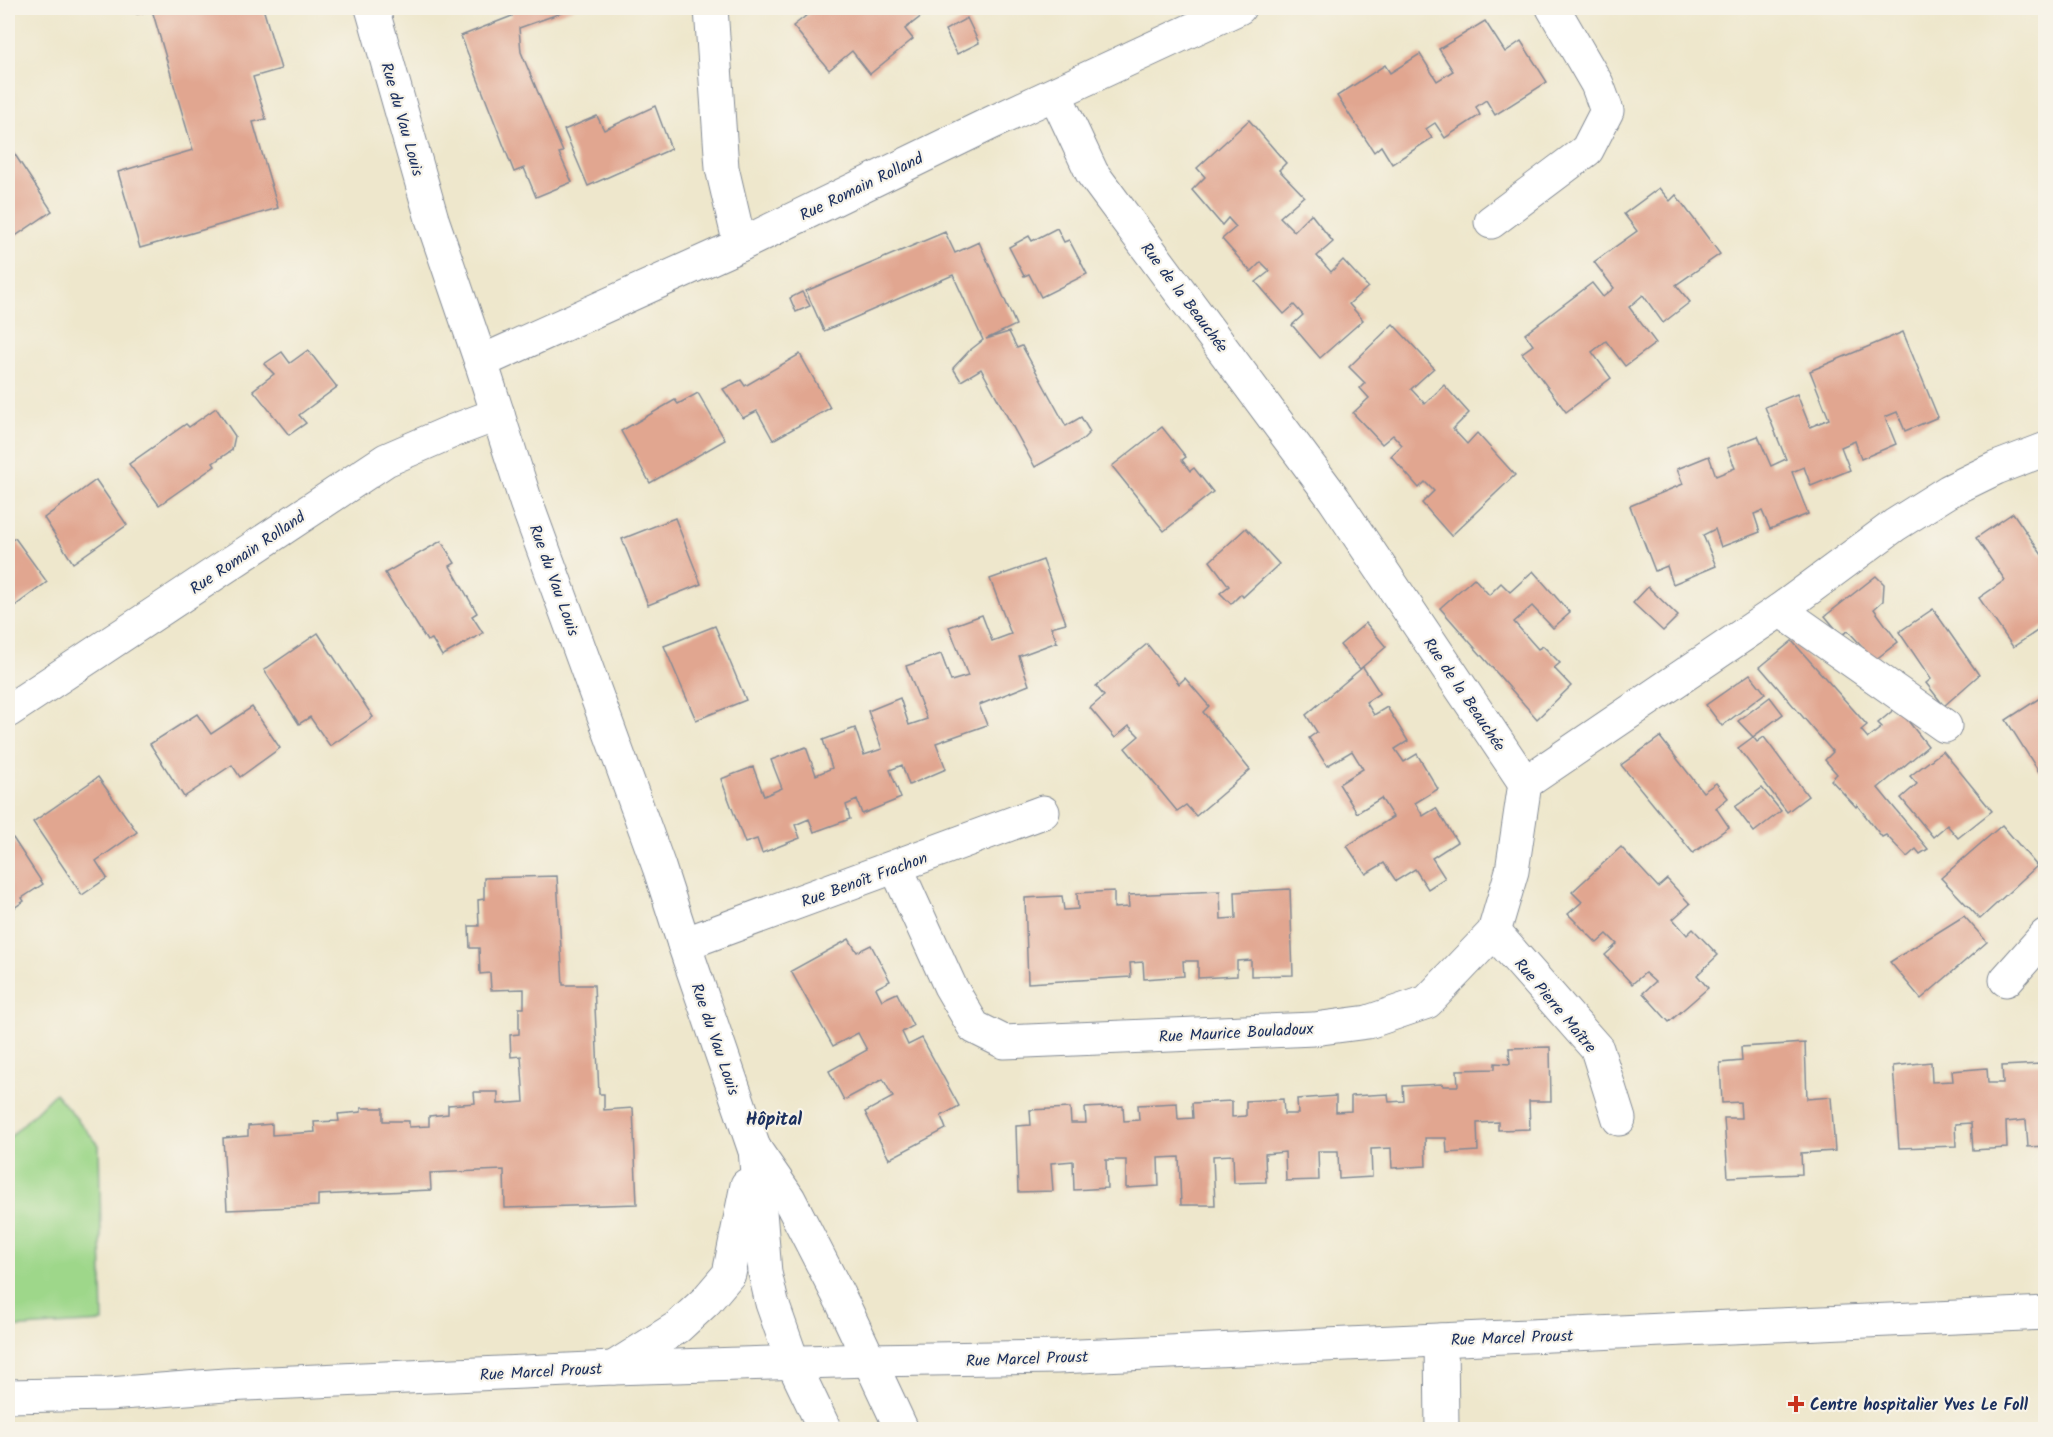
<svg xmlns="http://www.w3.org/2000/svg" width="2053" height="1437" font-family="Kalam,sans-serif">
<rect width="100%" height="100%" fill="#f7f3e8"/>
<filter id="ink" filterUnits="userSpaceOnUse"><feTurbulence type="fractalNoise" baseFrequency=".0167" numOctaves="2"/><feDisplacementMap in="SourceGraphic" scale="12" xChannelSelector="R" yChannelSelector="G"/><feConvolveMatrix kernelMatrix="1 2 1 2 8 2 1 2 1" color-interpolation-filters="sRGB"/></filter>
<filter id="wash" filterUnits="userSpaceOnUse"><feTurbulence type="fractalNoise" baseFrequency=".008" numOctaves="4" result="noise"/><feDisplacementMap in="SourceGraphic" scale="24" xChannelSelector="R" yChannelSelector="G"/><feGaussianBlur stdDeviation="1.35" result="paint"/><feColorMatrix in="noise" values="0 0 0 0 0 0 0 0 0 0 0 0 0 0 0 0 0 1.4 0 .05"/><feComposite in="paint" operator="in"/></filter>
<g filter="url(#wash)">
<rect width="100%" height="100%" fill="#eee7cc"/>
<polygon fill="#9ed78a" stroke="#5c8374" stroke-width="1.5" points="55,1093 99,1145 103,1322 8,1328 8,1139"/>
<g id="blocks">
<g fill="#e1a690">
<polygon points="136,8 263,8 281,69 253,77 266,119 253,122 278,208 140,248 118,172 193,150 152,10 137,14"/>
<polygon points="509,8 575,8 519,28 521,52 563,152 559,153 572,182 536,197 524,168 514,172 461,36 512,16"/>
<polygon points="816,8 932,8 905,29 913,39 870,74 852,51 829,70 793,26"/>
<polygon points="967,18 979,43 957,54 945,30"/>
<polygon points="1485,21 1505,52 1521,41 1547,82 1495,115 1486,100 1476,107 1480,115 1445,138 1435,123 1426,129 1432,138 1392,164 1381,146 1374,152 1337,96 1385,65 1390,73 1420,54 1437,81 1453,71 1439,49"/>
<polygon points="655,106 671,149 588,186 564,130 597,116 604,130"/>
<polygon points="1249,120 1286,163 1279,170 1304,196 1280,217 1294,231 1311,214 1333,242 1317,256 1331,272 1343,260 1368,287 1349,304 1363,320 1320,358 1292,325 1303,315 1294,305 1284,314 1256,282 1270,271 1261,262 1251,272 1222,239 1236,227 1228,218 1222,225 1192,190 1205,177 1197,168"/>
<polygon points="8,144 52,211 8,241"/>
<polygon points="1659,188 1670,201 1676,195 1720,254 1676,285 1690,302 1663,323 1643,295 1629,307 1656,343 1625,366 1606,341 1592,352 1611,378 1566,412 1522,353 1533,345 1525,334 1592,283 1603,297 1614,288 1594,262 1637,231 1624,214"/>
<polygon points="1057,228 1064,242 1069,240 1087,274 1041,297 1029,274 1024,276 1009,247 1029,236 1032,241"/>
<polygon points="945,232 955,253 979,242 1016,325 986,339 1009,332 1017,348 1022,346 1066,426 1081,417 1090,432 1082,440 1035,467 981,369 961,381 953,368 969,351 983,340 953,275 824,331 806,291"/>
<polygon points="802,292 810,306 796,312 790,298"/>
<polygon points="2044,313 2046,313 2046,330 2042,330"/>
<polygon points="1393,324 1434,368 1411,389 1425,404 1444,385 1469,413 1453,429 1467,444 1477,433 1515,475 1451,536 1422,503 1434,491 1425,482 1419,488 1391,456 1402,445 1393,435 1382,444 1353,413 1369,398 1360,388 1365,383 1349,367"/>
<polygon points="1903,332 1938,417 1905,431 1897,412 1885,417 1896,444 1861,459 1855,441 1841,447 1850,470 1811,486 1804,467 1792,472 1808,514 1770,529 1762,511 1754,514 1760,532 1721,547 1715,529 1703,535 1716,566 1673,584 1667,566 1655,571 1630,506 1683,484 1677,469 1709,456 1716,476 1735,468 1727,448 1758,436 1771,466 1786,459 1765,407 1797,394 1810,427 1829,419 1810,371"/>
<polygon points="308,350 337,387 299,415 306,423 289,435 253,390 274,374 264,364 282,352 290,363"/>
<polygon points="800,354 830,408 773,440 757,411 743,418 723,389 741,380 745,386"/>
<polygon points="698,393 725,440 650,483 621,431 675,400 678,404"/>
<polygon points="216,408 235,436 232,450 213,463 215,466 159,505 129,464 186,424 189,427"/>
<polygon points="1162,427 1186,457 1182,460 1190,471 1194,468 1213,492 1164,531 1112,466"/>
<polygon points="96,480 127,525 73,563 44,518"/>
<polygon points="2013,513 2042,555 2046,553 2046,625 2013,647 1979,598 2005,580 1976,538"/>
<polygon points="675,518 701,584 648,605 622,539"/>
<polygon points="1246,528 1279,564 1243,597 1241,594 1231,604 1220,593 1229,586 1210,561"/>
<polygon points="15,538 47,582 8,611 8,543"/>
<polygon points="441,541 455,563 450,566 477,613 472,616 483,633 442,656 432,639 427,641 385,573"/>
<polygon points="1043,560 1066,623 1051,627 1057,642 1019,656 1029,685 979,705 987,725 936,743 946,769 909,785 902,765 890,770 901,798 862,814 857,800 846,805 850,819 814,832 809,819 795,825 800,838 762,853 757,839 745,843 721,779 753,767 764,796 782,788 771,760 806,747 816,775 832,768 823,740 855,728 864,755 882,749 868,711 900,698 909,725 927,719 906,666 941,654 951,681 968,676 949,627 982,615 992,641 1011,634 990,579"/>
<polygon points="1533,571 1570,613 1553,628 1532,606 1514,622 1538,649 1543,646 1560,663 1554,668 1571,686 1537,719 1440,608 1474,578 1489,595 1501,583 1510,592"/>
<polygon points="1876,576 1884,584 1883,601 1874,609 1898,642 1875,660 1848,631 1841,635 1825,616"/>
<polygon points="1648,587 1678,616 1663,631 1633,603"/>
<polygon points="1933,609 1979,675 1944,706 1926,683 1931,679 1899,632"/>
<polygon points="1366,623 1386,647 1360,669 1340,645"/>
<polygon points="715,626 746,700 696,720 664,646"/>
<polygon points="318,633 373,717 330,746 310,717 299,724 264,670"/>
<polygon points="1792,641 1867,725 1861,730 1868,738 1882,727 1878,723 1897,707 1928,746 1878,788 1928,849 1920,854 1916,849 1907,857 1886,835 1882,837 1857,805 1856,807 1831,780 1837,774 1825,760 1833,752 1760,667"/>
<polygon points="1147,644 1179,684 1185,678 1209,706 1203,712 1250,770 1196,816 1186,805 1177,811 1125,748 1139,736 1129,726 1115,738 1090,708 1104,696 1096,686"/>
<polygon points="1363,667 1380,693 1366,702 1374,715 1387,707 1408,741 1395,749 1404,762 1417,754 1438,789 1415,803 1423,816 1436,808 1457,842 1432,858 1445,878 1428,889 1415,869 1396,881 1384,863 1366,874 1347,846 1393,817 1381,798 1357,813 1339,784 1363,769 1352,751 1327,766 1309,738 1317,732 1306,715"/>
<polygon points="1750,674 1765,693 1722,726 1706,705"/>
<polygon points="2046,694 2046,768 2039,772 2006,720"/>
<polygon points="1770,697 1783,714 1753,737 1757,742 1764,737 1808,796 1787,812 1738,748 1753,737 1738,721"/>
<polygon points="252,707 280,748 240,777 232,765 184,797 150,744 197,714 211,734"/>
<polygon points="1660,737 1703,792 1716,783 1728,798 1716,808 1729,827 1693,853 1621,765"/>
<polygon points="1943,751 1992,811 1958,838 1947,825 1933,837 1901,798 1917,784 1910,776"/>
<polygon points="98,777 137,832 96,861 107,878 82,895 33,822"/>
<polygon points="1762,788 1781,811 1754,832 1735,807"/>
<polygon points="2002,825 2037,866 1980,919 1941,878"/>
<polygon points="13,838 43,884 22,898 24,901 8,912 8,842"/>
<polygon points="1621,847 1658,887 1667,879 1690,904 1673,919 1687,935 1693,929 1718,955 1697,975 1708,988 1669,1022 1643,993 1655,982 1645,973 1632,984 1605,955 1617,944 1607,934 1597,943 1568,914 1582,902 1572,892"/>
<polygon points="557,876 563,985 594,985 599,1094 604,1094 604,1110 633,1108 637,1204 505,1208 504,1170 430,1173 431,1190 318,1195 318,1206 227,1210 223,1138 248,1136 248,1126 272,1124 272,1135 315,1132 314,1122 339,1121 338,1114 361,1112 361,1108 383,1108 383,1121 409,1121 409,1127 429,1126 429,1116 448,1114 448,1105 475,1103 474,1092 498,1092 498,1104 524,1102 521,1056 511,1057 510,1035 519,1034 519,1008 524,1008 524,989 491,990 490,973 480,974 479,948 470,948 469,926 479,926 478,900 484,899 484,878"/>
<polygon points="1290,889 1293,975 1251,976 1251,960 1237,961 1237,976 1198,978 1198,961 1183,961 1184,976 1144,979 1143,962 1130,963 1131,977 1028,983 1025,898 1062,896 1064,910 1078,909 1077,893 1114,891 1114,908 1129,907 1128,895 1220,891 1221,919 1236,918 1235,892"/>
<polygon points="1964,916 1987,942 1921,999 1890,962"/>
<polygon points="849,939 857,952 871,945 890,981 876,988 882,1000 897,993 913,1026 902,1032 908,1045 922,1038 959,1106 941,1116 946,1129 889,1159 865,1112 893,1097 883,1079 844,1100 829,1071 867,1050 858,1033 833,1046 791,971"/>
<polygon points="1805,1043 1807,1099 1831,1097 1835,1151 1801,1153 1802,1174 1728,1177 1724,1118 1741,1118 1740,1102 1722,1103 1720,1063 1742,1061 1741,1047"/>
<polygon points="1550,1047 1551,1101 1529,1101 1530,1129 1498,1130 1498,1122 1477,1123 1478,1151 1447,1153 1446,1138 1425,1138 1426,1166 1392,1168 1391,1148 1371,1149 1372,1177 1339,1179 1338,1151 1318,1151 1319,1180 1286,1181 1285,1152 1265,1154 1266,1182 1234,1183 1233,1155 1213,1156 1215,1205 1181,1205 1179,1157 1158,1158 1159,1186 1126,1188 1126,1160 1106,1160 1107,1188 1074,1190 1073,1161 1051,1163 1053,1191 1018,1192 1016,1126 1031,1125 1030,1110 1070,1108 1071,1123 1086,1123 1085,1108 1123,1106 1124,1121 1139,1120 1138,1105 1177,1103 1178,1119 1193,1118 1192,1103 1232,1101 1232,1117 1246,1116 1246,1101 1283,1099 1284,1114 1298,1114 1297,1099 1336,1096 1336,1112 1351,1111 1351,1096 1388,1094 1389,1102 1404,1101 1403,1086 1443,1084 1443,1086 1458,1086 1457,1070 1495,1069 1495,1063 1510,1064 1509,1048"/>
<polygon points="1931,1062 1932,1082 1953,1081 1952,1071 1987,1068 1988,1083 2003,1083 2002,1066 2042,1064 2044,1079 2046,1079 2046,1146 2028,1147 2026,1120 2006,1122 2007,1148 1973,1150 1971,1123 1955,1124 1956,1146 1899,1148 1893,1066"/>
</g>
</g>
</g>
<g filter="url(#ink)">
<use href="#blocks" fill-opacity="0" stroke="#848b95" stroke-width="1.5"/>
<g fill="none" stroke-linecap="round" stroke-linejoin="round">
<g stroke="#848b95" stroke-width="35">
<g id="minor">
<polyline points="372,8 432,219 481,362 526,502 659,867 684,944 754,1148 789,1199 843,1304 902,1430"/>
<polyline points="711,8 722,168 740,245"/>
<polyline points="1055,94 1092,173 1334,499 1525,783 1780,610 1895,525 1949,491 1996,468 2046,449"/>
<polyline points="1491,222 1587,150 1607,111 1597,84 1553,8"/>
<polyline points="481,362 740,245 989,124 1239,8"/>
<polyline points="1780,610 1945,726"/>
<polyline points="8,711 386,460 453,431 498,414"/>
<polyline points="896,867 950,986 974,1027 1004,1042 1314,1029 1368,1022 1427,1002 1494,932 1512,871 1525,783"/>
<polyline points="1494,932 1597,1049 1619,1119"/>
<polyline points="684,944 1043,812"/>
<polyline points="2006,980 2046,935"/>
<polyline points="755,1149 765,1273 772,1303 793,1363 825,1430"/>
<polyline points="1441,1340 1442,1430"/>
<polyline points="613,1368 678,1327 706,1301 729,1274 747,1185"/>
</g>
</g>
<g stroke="#848b95" stroke-width="35">
<polyline id="major" points="8,1396 109,1394 225,1385 613,1368 869,1360 1057,1357 2046,1313"/>
</g>
<use href="#minor" stroke="#fff" stroke-width="33"/>
<use href="#major" stroke="#fff" stroke-width="33"/>
</g>
</g>
<path fill="#c8321e" stroke="#f7f3e8" stroke-width="2" d="M1793 1395h6v6h6v6h-6v6h-6v-6h-6v-6h6z"/>
<g text-anchor="middle" stroke-width="4.5" stroke-linejoin="round" paint-order="stroke">
<g font-size="16" fill="#1b2f5e" stroke="#f7f3e8">
<text transform="translate(403 119) rotate(74)" y="6">Rue du Vau Louis</text>
<text transform="translate(861 186) rotate(-26)" y="6">Rue Romain Rolland</text>
<text transform="translate(1185 297) rotate(53)" y="6">Rue de la Beauchée</text>
<text transform="translate(247 552) rotate(-34)" y="6">Rue Romain Rolland</text>
<text transform="translate(555 580) rotate(70)" y="6">Rue du Vau Louis</text>
<text transform="translate(1465 694) rotate(56)" y="6">Rue de la Beauchée</text>
<text transform="translate(864 879) rotate(-20)" y="6">Rue Benoît Frachon</text>
<text transform="translate(1556 1005) rotate(50)" y="6">Rue Pierre Maître</text>
<text transform="translate(1236 1032) rotate(-3)" y="6">Rue Maurice Bouladoux</text>
<text transform="translate(716 1039) rotate(71)" y="6">Rue du Vau Louis</text>
<text transform="translate(1512 1337) rotate(-2)" y="6">Rue Marcel Proust</text>
<text transform="translate(1027 1358) rotate(-2)" y="6">Rue Marcel Proust</text>
<text transform="translate(541 1371) rotate(-3)" y="6">Rue Marcel Proust</text>
</g>
<g font-size="16" font-weight="bold" fill="#1b2f5e" stroke="#f7f3e8" text-anchor="start">
<text x="1810" y="1410">Centre hospitalier Yves Le Foll</text>
</g>
<g font-size="18" font-weight="bold" fill="#1b2f5e" stroke="#f7f3e8">
<text x="774" y="1125">Hôpital</text>
</g>
</g>
<rect width="2053" height="1437" fill="none" stroke="#f7f3e8" stroke-width="30"/>
</svg>
